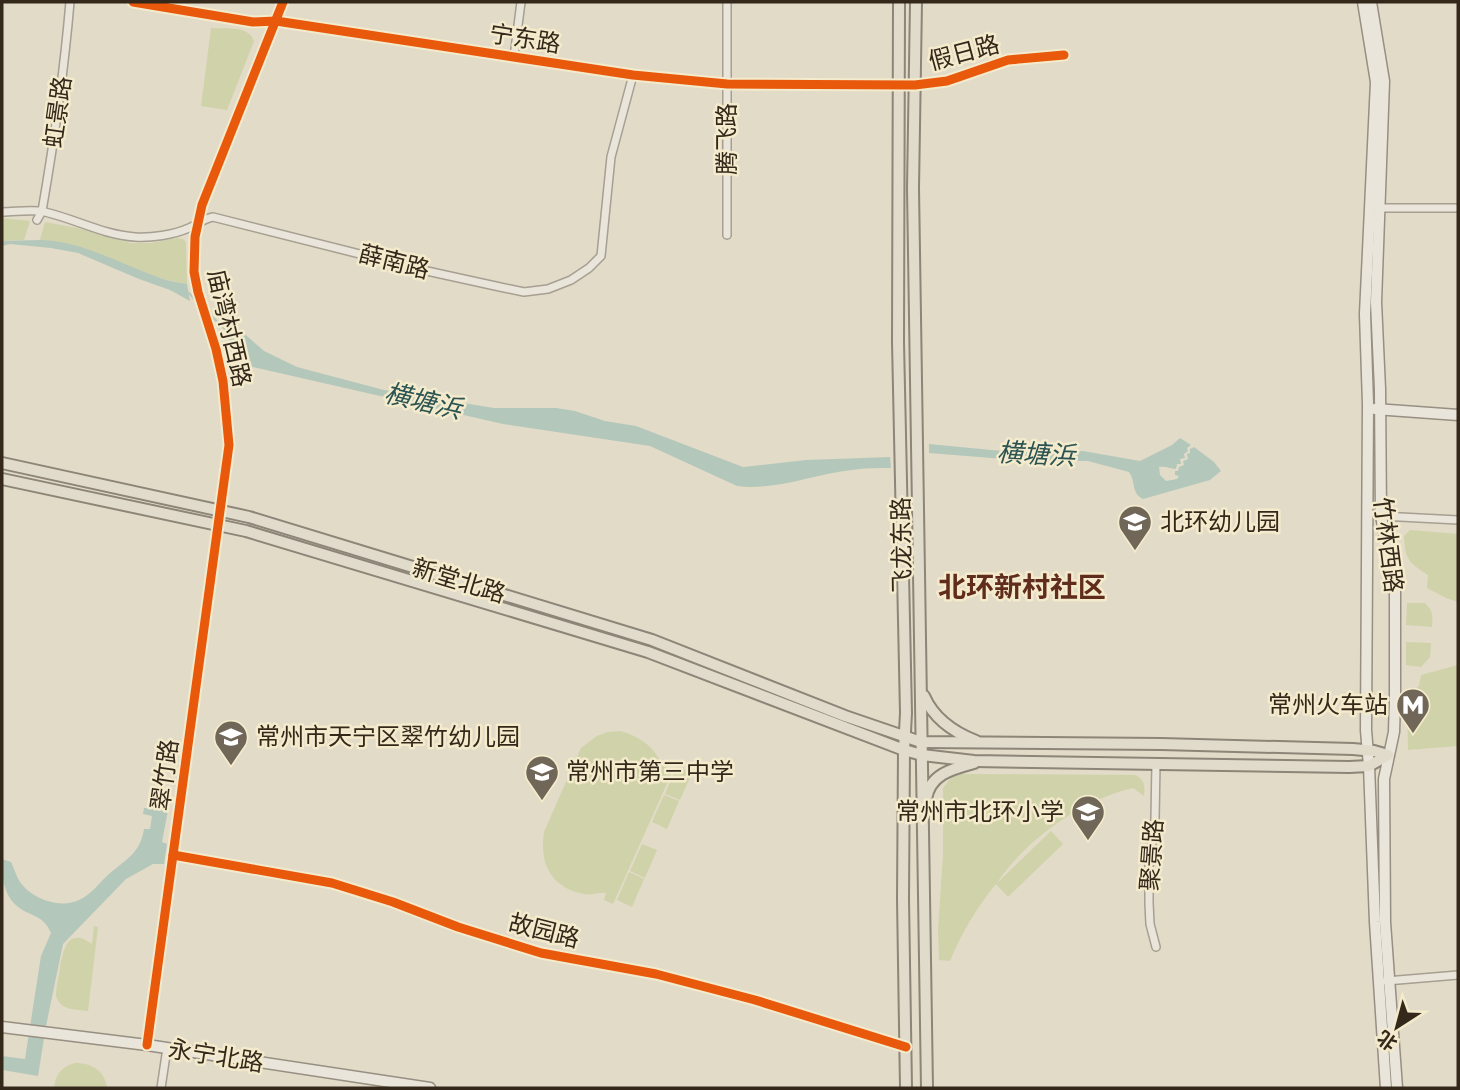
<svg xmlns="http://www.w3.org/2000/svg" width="1460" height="1090" font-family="Lora,'Noto Sans SC',serif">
<rect width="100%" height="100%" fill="#e2dbc8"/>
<g fill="#d0d2aa">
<path d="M211,28C225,29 249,25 254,41L227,110L201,106Z"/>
<polygon points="2,218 30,221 24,240 2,241"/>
<polygon points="45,222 77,228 130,243 151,243 177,238 183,239 186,242 186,246 187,284 163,279 40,240"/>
<path d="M1410,530L1458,534V602L1446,598L1427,588L1428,575C1408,562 1405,559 1404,536Z"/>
<path d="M1407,603H1425C1433,611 1433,616 1432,627L1406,625Z"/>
<polygon points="1406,642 1431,643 1430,657 1421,667 1406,665"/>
<polygon points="1458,665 1458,746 1408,750 1407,696 1419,686 1421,675"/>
<path d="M620,731C639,736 654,746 662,765L673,770L613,904L604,900L606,893C599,892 592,896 584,894C551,888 539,863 544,832L581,748L597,736L608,732Z"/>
<polygon points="677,766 692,773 680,800 665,794"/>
<path d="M961,774L1136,775C1145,781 1145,786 1144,796L1133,788C1083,799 1025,840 997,883L1051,831L1063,844L1008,897L996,884C977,907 961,934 950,961L939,960L938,930L943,855V788L953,775Z"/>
<polygon points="664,795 679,801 667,829 652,822"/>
<polygon points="642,844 657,850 645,878 630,871"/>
<polygon points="629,872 644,879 632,907 617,900"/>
<path d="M94,926L98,927L88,1011C75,1009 61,1011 56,996C56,986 59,977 60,967C64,948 68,927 92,944Z"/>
<path d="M75,1063C92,1063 105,1071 107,1088H54C55,1075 62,1066 75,1063Z"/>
</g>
<g fill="#b4c7bb">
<path d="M40,240C83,241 120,264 160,278C168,281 178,282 187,284L190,301L170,290L139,279L78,253L51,248L10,244L2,246V241Z"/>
<path d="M224,316L264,351L297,367L384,390L494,408H556L575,411L605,421L636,426L743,467L806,460L890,457L891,468C878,468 865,468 852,470C814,474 776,491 737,486L650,446L503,424L253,367L238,361L225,330Z"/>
<path d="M1180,438L1191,445L1187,448L1188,451L1184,454L1185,458L1180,459L1181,464H1177L1176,469C1170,469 1166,466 1159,467L1160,475L1166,481L1177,479L1179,476L1175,475V471H1178L1179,467L1184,465L1183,461L1188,459L1187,454L1190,453V449L1194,447L1214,462L1221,471L1210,480L1143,499C1131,493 1136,482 1129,472L1088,461L1016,460L929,453V444L1012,452L1083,451L1140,461L1172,445Z"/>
<path d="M157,797L166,801L169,805L162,842L167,844L164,864H153L126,879L63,944L46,1026L38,1076L2,1070V1056L25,1059L41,956L51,933C43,914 30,917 17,906C3,894 2,876 2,859L11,862C14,868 16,876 20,882C32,899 60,909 79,900C91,895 99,883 108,875C126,859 140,854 144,829H150L152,816L143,814L144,808H147L148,804L152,805L153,801H157Z"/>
</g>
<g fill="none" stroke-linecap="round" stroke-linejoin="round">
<g stroke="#b4c7bb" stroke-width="2">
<polyline points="189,293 197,302"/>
<polyline points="208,313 227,331"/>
</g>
<g stroke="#a69f92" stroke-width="10">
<g id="street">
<polyline points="133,2 253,22 276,21 633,75 727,84 915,85 947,81 1008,60 1064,55"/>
<polyline points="727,2 727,235"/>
<polyline points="514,57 521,2"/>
<polyline points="1379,208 1458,208"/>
<path d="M2,212C16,212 32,209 45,212C75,219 104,235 135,237C151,238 173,235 189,228C198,224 203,219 213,217L427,271L500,287L524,292L548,289L571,280L589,268L601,256L611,157L633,75"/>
<path d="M37,220L42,211C54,142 64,72 70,2"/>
<polyline points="1381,516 1458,520"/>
<polyline points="1156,763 1155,819 1149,866 1149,903 1150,924 1156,947"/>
<polyline points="173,855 332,883 393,902 458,927 541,953 656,974 755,1000 906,1047"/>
<polyline points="1386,981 1458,975"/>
<polyline points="147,1045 229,445 223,381 216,349 198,292 194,272 195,237 202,205 283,2"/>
<polyline points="161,1088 167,1048"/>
</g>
</g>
<g stroke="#968f82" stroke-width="13">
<g id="secondary">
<polyline points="1363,2 1376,82 1365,314 1368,404 1366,730 1369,766 1375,922 1386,1088"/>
<polyline points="1371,2 1384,81 1376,302 1380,389 1381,516 1395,587 1395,699 1394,732 1384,779 1385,922 1397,1088"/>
<polyline points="1375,409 1458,415"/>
<polyline points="2,1027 147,1045 430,1088"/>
</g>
</g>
<g stroke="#8c8578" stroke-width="14">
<g id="primary">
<polyline points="899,2 898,342 906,713 904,750 903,899 906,1088"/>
<polyline points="916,2 913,188 927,1088"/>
<polyline points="2,463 249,517 652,640 845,716 921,742 1161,744 1353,749 1374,751 1388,755"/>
<polyline points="2,479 246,531 648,652 904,750 922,755 974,761 1349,767 1369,766 1388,755"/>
<path d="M924,696C934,719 953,732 976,741"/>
<path d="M926,799C930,774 952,769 974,763"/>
</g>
</g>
<use href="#street" stroke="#eae5da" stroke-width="7"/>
<use href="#secondary" stroke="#eae5da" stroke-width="10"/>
<use href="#primary" stroke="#e1dbcb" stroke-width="10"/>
<g stroke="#f4eacc" stroke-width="13">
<g id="cycleway">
<polyline points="133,2 253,22 276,21 633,75 727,84 915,85 947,81 1008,60 1064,55"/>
<polyline points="173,855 332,883 393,902 458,927 541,953 656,974 755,1000 906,1047"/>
<polyline points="147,1045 229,445 223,381 216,349 198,292 194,272 195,237 202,205 283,2"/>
</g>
</g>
<use href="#cycleway" stroke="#e8590c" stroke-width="9"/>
</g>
<defs>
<g id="school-pin" transform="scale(1.75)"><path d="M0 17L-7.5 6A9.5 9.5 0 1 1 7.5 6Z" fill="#716758" stroke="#f4eacc"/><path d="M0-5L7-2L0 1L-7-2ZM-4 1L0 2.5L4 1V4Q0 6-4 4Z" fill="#fff"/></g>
<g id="metro-pin" transform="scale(1.75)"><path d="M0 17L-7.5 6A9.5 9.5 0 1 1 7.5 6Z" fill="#716758" stroke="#f4eacc"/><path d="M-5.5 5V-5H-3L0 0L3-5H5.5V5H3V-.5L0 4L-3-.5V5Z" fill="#fff"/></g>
</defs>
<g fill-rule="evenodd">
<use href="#school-pin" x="1135" y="522"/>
<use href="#metro-pin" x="1413" y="705"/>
<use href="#school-pin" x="231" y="737"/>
<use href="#school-pin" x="542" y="772"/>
<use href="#school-pin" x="1088" y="812"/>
</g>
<g text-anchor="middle" stroke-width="5" stroke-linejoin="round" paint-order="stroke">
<g font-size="24" fill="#34281b" stroke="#f4eacc">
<text transform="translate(525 39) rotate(9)" y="8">宁东路</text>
<text transform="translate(964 53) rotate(-15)" y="8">假日路</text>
<text transform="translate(58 112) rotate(-82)" y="8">虹景路</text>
<text transform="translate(727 139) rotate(-90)" y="8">腾飞路</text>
<text transform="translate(394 262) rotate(14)" y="8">薛南路</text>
<text transform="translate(229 328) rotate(77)" y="8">庙湾村西路</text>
<text transform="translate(902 545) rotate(-91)" y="8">飞龙东路</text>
<text transform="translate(1388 545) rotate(83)" y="8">竹林西路</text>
<text transform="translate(459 581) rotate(17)" y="8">新堂北路</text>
<text transform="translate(165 775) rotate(-82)" y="8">翠竹路</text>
<text transform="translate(1152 855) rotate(-86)" y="8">聚景路</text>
<text transform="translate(544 931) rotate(14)" y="8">故园路</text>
<text transform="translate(216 1056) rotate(9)" y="8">永宁北路</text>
</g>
<g font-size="24" fill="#34281b" stroke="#f4eacc" text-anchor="start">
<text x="1160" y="530">北环幼儿园</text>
<text x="1388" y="713" text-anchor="end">常州火车站</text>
<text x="256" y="745">常州市天宁区翠竹幼儿园</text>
<text x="566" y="780">常州市第三中学</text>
<text x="1064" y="820" text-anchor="end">常州市北环小学</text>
</g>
<g font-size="26" font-style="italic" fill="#2a5352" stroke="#f4eacc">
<text transform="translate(423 401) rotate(13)" y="9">横塘浜</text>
<text transform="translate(1036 454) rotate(3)" y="9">横塘浜</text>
</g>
<g font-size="28" font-weight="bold" fill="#602c1b" stroke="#f4eacc">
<text x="1022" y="597">北环新村社区</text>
</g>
</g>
<rect width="1460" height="1090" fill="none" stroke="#34281b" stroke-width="7"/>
<g transform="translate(1397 1027) rotate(216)" stroke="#f4eacc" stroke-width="5" paint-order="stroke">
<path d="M0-5L12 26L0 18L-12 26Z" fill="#34281b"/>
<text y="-10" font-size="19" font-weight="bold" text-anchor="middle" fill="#34281b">北</text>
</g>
</svg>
